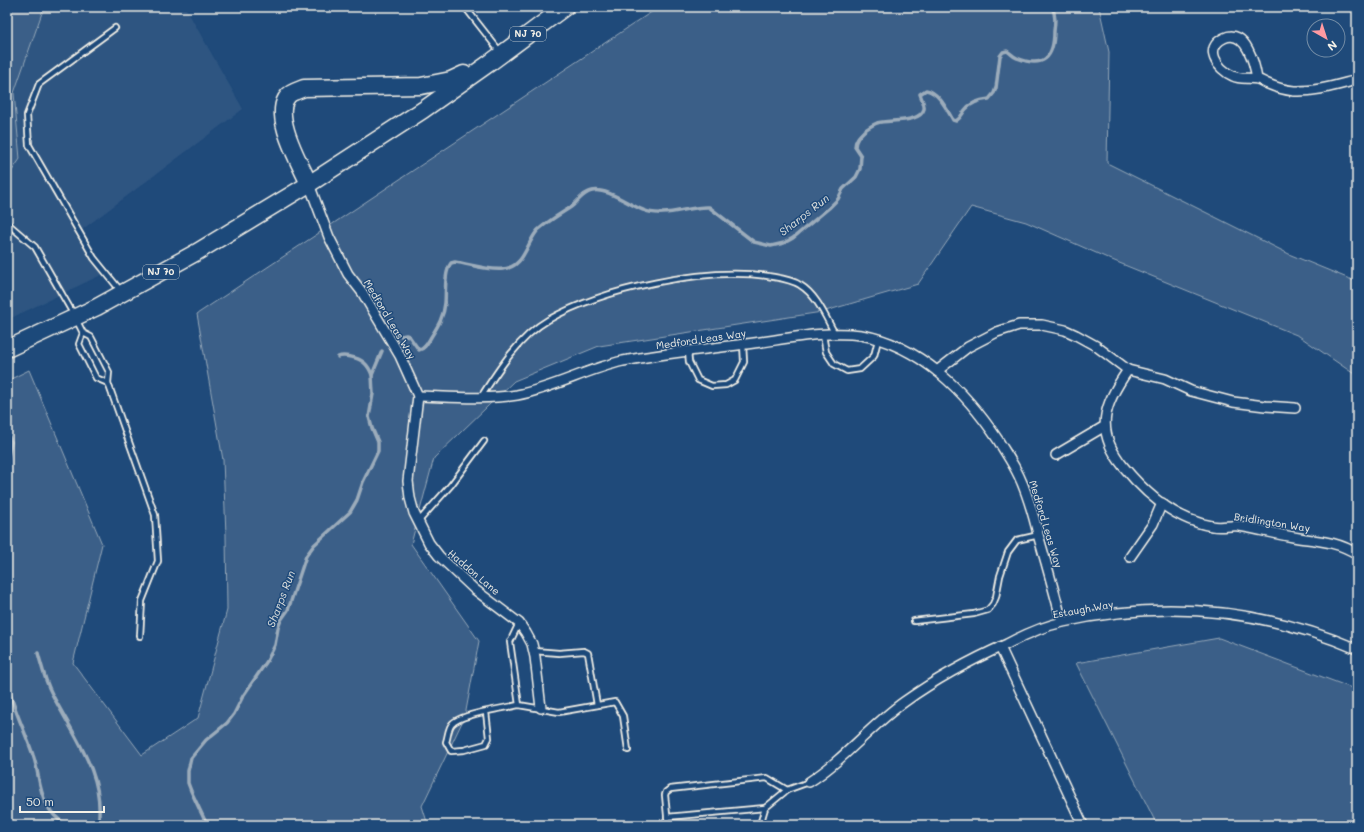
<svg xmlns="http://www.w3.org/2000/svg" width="1364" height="832" font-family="Mali,sans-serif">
<rect width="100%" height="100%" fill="#1f4a7a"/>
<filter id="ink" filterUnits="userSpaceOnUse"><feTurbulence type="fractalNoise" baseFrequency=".025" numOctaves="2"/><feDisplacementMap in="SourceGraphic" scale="8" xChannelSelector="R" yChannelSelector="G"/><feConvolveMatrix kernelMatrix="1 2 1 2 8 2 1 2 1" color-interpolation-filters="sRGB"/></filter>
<g filter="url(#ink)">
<polygon fill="#2d5581" points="44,7 185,7 243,109 75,235 103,274 7,320 7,178 20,159 14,93"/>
<g fill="#3a5f88" stroke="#97a8b8">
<polygon points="7,7 44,7 14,93 20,159 7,178"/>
<polygon points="659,7 1099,7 1109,52 1107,163 1291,255 1357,282 1357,376 1299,336 1112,260 1026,222 971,207 918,284 822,312 599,346 514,381 434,458 411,544 479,641 465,716 422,806 428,825 7,825 7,381 29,370 102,544 73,663 142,755 198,718 227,610 226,535 223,460 197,314"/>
<polygon points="1219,638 1357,690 1357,825 1157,825 1076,663"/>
</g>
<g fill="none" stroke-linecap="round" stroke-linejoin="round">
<g stroke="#9cacbb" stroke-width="3.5">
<polyline points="974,7 1005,10 1014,7"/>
<path d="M401,336L406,335L409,336L419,350C425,349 428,342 431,337C438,326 444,316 445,303C446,292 444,272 451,263L455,262C469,264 489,271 503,269C525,267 526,243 538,230C548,221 560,214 571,207C578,202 582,193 592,191C606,187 629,205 643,210C664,219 688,206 709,207L754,242L771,246L784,243L793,238L829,208L838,199L843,189L856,177L860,169L861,156L855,147C855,140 859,136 864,131C868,128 872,125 877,123C888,119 920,124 924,109C925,104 921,98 920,94L926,90C939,92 947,110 953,120L956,121C961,118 962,114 965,110C971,102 980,100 989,99L994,93L996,88L1000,56L1003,52L1007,51C1011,53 1013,57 1017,58C1044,69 1054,57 1054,31C1055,23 1056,15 1052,7"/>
<path d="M338,357C343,355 346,356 351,357C362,359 368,364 372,375"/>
<polyline points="7,432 11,442 7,462"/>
<path d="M38,653C42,667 45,681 52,694C73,735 106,775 98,825"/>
<path d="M7,683C13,708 25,731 33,755C39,771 38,788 46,803C50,812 58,820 67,825"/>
<polyline points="207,825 191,791 188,783 188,771 191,758 206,740 227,723 234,714 243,696 267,661 275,645 278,628 281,620 288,610 306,556 314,545 350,512 357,500 363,482 378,451 378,442 372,428 369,417 373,394 372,375 382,351"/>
</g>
<g stroke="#f4f1e8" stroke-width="8">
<g id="service">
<polyline points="465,7 501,53"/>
<polyline points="115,28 39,84 27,115 29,145 94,258 120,290"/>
<polyline points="7,223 35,247 75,317 83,333 91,337 109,372 108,383 96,378 79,344 83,333"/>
<polyline points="823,335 826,352 834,364 847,371 860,369 874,356 878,340"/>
<polyline points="688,351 689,362 698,380 712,386 726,385 735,380 744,362 743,344"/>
<polyline points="108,383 155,515 158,561 142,601 140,636"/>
<path d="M481,397C498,370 520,336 548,320C604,288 705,267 768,276C779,278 791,279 800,285C817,295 826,318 835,334"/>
<polyline points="418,522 451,485 484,441"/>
<polyline points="914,621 974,614 988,610 993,604 996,597 1000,576 1008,552 1017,540 1039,535"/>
<polyline points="519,623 510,642 519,705 559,712 615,702 623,716 628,750"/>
<polyline points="534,651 559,653 584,651 588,653 597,705"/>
<path d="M486,712L489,738L486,744L464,750L451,751L446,742C448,737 448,728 452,724C460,714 505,708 519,705"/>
<polyline points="667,817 765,808"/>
<polyline points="668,825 665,795 666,792 670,789 767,778 787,790"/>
<polyline points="760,825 765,808 787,790 809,782"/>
</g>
</g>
<g stroke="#f4f1e8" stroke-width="12">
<g id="minor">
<path d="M1257,79C1255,66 1246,27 1224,38C1203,48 1217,69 1233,76C1241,80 1249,77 1257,79C1261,80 1265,83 1268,84C1277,88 1285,90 1294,91C1316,92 1337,85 1357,80"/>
<polyline points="309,184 329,237 348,274 362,292 400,356 418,396 408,481 410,498 414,513 429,543 439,556 474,589 519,623 526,633 532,644 535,657 541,708"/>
<path d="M1128,370C1104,404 1094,430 1123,466C1145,493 1176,520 1212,526C1221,528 1230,525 1239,526C1259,529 1279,535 1299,538C1320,541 1339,542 1357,554"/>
<polyline points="937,371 968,347 997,332 1019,325 1042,325 1065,330 1076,335 1096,346 1128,370 1165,379 1191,391 1233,402 1265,406 1295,408"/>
<path d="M418,396C451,397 485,400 517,395C554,388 587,369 623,361C664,353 705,349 746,344C781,340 826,330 861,335C920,345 966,392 998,440C1005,452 1013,463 1019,476C1028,495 1034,517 1039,538C1047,566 1055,594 1062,622"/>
<polyline points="1056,455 1105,426"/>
<polyline points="1130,557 1153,524 1162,503"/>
<polyline points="1000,647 1083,825"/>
<path d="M809,782C844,760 870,726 904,702C936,679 971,660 1007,644C1024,635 1044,626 1063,622C1163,600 1263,609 1357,649"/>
</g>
</g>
<g stroke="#f4f1e8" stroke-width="19">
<g id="trunk">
<path d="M309,184C301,165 271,115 288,96C291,92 300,90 304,88L421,86L451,80L464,74"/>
<polyline points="7,349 97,307 197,252 309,184 423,110 491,62 565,7"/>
</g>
</g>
<use href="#service" stroke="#1f4a7a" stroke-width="4.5"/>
<use href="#minor" stroke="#1f4a7a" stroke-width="9"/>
<use href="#trunk" stroke="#1f4a7a" stroke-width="16"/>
</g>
</g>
<g text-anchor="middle" stroke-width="3" stroke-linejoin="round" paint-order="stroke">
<g fill="#1f4a7a" stroke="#b4bfc7" stroke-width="1">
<rect x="510" y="27" width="36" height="14" rx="3"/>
<rect x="143" y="265" width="36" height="14" rx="3"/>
</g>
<g font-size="9" font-weight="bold" fill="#f4f1e8">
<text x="528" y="37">NJ 70</text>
<text x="161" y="275">NJ 70</text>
</g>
<g font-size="10" fill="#f4f1e8" stroke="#1f4a7a">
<text transform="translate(390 319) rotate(59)" y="4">Medford Leas Way</text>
<text transform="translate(701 339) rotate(-8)" y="4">Medford Leas Way</text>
<text transform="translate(1272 522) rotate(9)" y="4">Bridlington Way</text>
<text transform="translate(1046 524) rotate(73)" y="4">Medford Leas Way</text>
<text transform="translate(474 572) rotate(40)" y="4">Haddon Lane</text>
<text transform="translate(1083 609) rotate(-10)" y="4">Estaugh Way</text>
</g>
<g font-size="11" font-style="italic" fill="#dee0dd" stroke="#1f4a7a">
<text transform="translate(804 215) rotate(-38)" y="4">Sharps Run</text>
<text transform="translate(281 599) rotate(-69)" y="4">Sharps Run</text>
</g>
</g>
<rect width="1364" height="832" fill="none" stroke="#1f4a7a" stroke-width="24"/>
<rect x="12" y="12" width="1340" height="808" fill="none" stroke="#f4f1e8" stroke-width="1.5" filter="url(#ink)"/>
<g transform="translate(1326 38) rotate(141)"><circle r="19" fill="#1f4a7a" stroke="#748da6"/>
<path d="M0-3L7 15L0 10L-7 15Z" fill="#ff9aa2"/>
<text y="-6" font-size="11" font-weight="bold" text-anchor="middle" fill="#f4f1e8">N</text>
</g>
<path d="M20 806v6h84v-6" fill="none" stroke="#f4f1e8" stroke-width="2"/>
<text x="26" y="806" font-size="12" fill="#f4f1e8" stroke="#1f4a7a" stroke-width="3" paint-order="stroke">50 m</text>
</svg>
